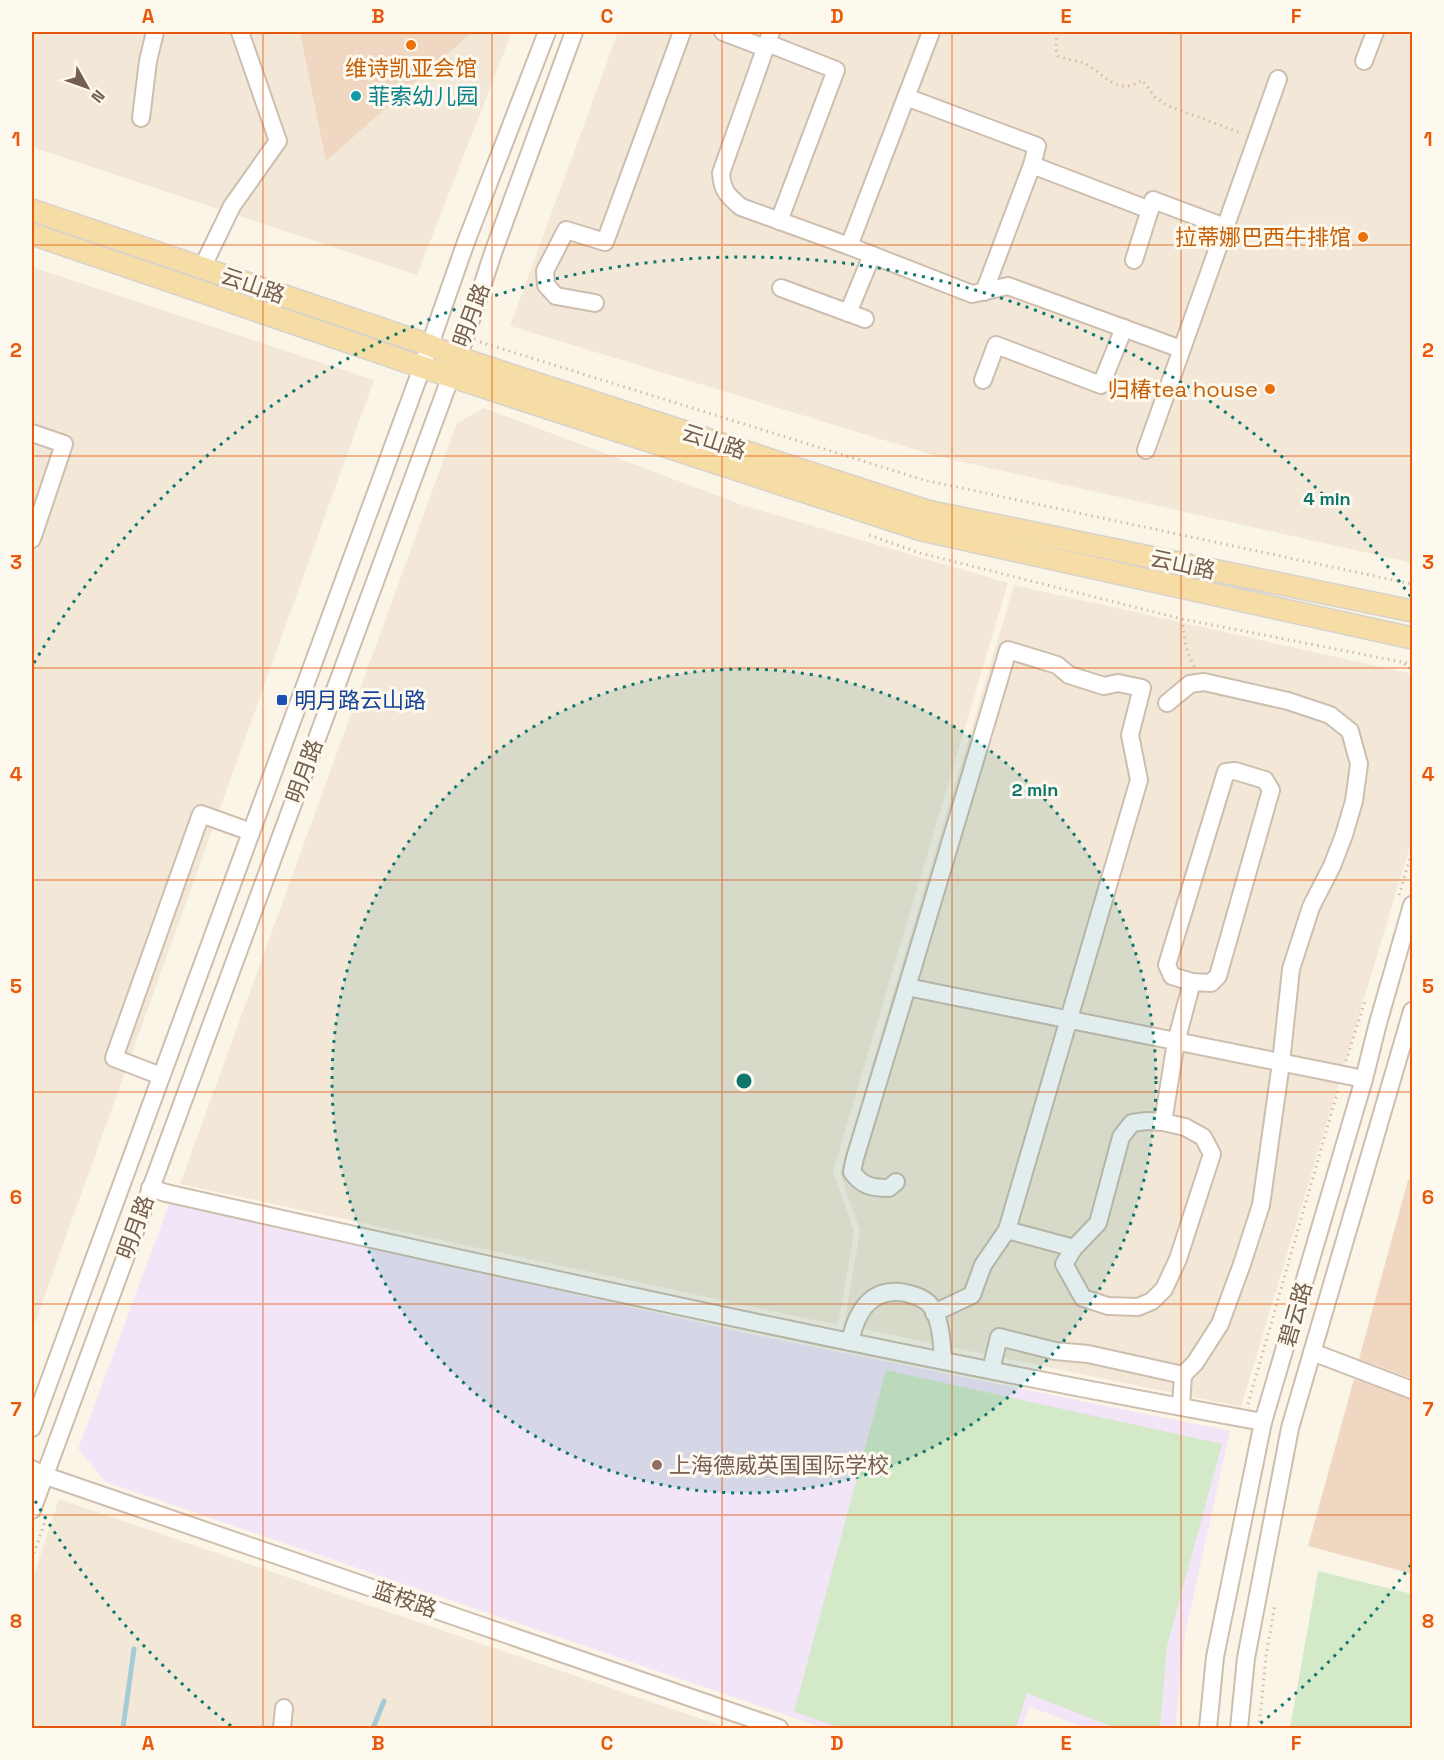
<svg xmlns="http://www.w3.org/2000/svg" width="1444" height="1760" font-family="'Space Grotesk','Noto Sans SC',sans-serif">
<rect width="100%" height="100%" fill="#fbf5e8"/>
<g fill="#f3e8d7">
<polygon points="32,32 512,32 417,275 32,147"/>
<polygon points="618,32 1412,32 1412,563 936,456 510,326"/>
<polygon points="32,267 374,380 32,1331"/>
<polygon points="484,408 745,506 1008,583 833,1171 854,1231 838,1325 180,1184 457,423"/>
<polygon points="1014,585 1408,673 1412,677 1412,840 1241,1407 844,1325 860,1231 840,1173"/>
<polygon points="59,1499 728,1728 32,1728 32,1581"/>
</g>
<polygon fill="#f2e5f8" points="170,1202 741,1332 1230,1431 1185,1634 1175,1728 1084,1728 1029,1706 1022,1728 824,1728 106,1482 78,1449"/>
<g fill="#d3e9c7">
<polygon points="886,1370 1222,1444 1167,1646 1160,1728 1115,1728 1027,1693 1016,1728 842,1728 794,1712"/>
<polygon points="1318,1571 1412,1594 1412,1728 1290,1728"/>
</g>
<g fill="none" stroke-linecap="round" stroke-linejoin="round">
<g stroke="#a4cbd6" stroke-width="5">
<polyline points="123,1728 134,1649"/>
<polyline points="373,1728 384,1701"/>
</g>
</g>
<g fill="#efd7c1">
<polygon points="300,32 472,32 326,161"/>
<polygon points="1408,1180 1413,1181 1413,1379 1359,1359"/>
<polygon points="1354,1379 1413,1400 1413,1574 1308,1546"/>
</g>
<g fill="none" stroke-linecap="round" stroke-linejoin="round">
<g stroke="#cdbeaf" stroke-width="20">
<g id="minor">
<polyline points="723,32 765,48"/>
<path d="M771,32L721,173C722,191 728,196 741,207L849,246L972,294L1008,286L1181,349"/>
<polyline points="767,43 836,70 779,221"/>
<polyline points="1364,61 1375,32"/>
<polyline points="906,97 1037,146 1032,165"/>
<polyline points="141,118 148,61 155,32"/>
<polyline points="849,246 931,32"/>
<polyline points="1134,260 1153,200 1225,227"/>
<polyline points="202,268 232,206 278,141 240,32"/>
<polyline points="781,288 865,319"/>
<polyline points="984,292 1032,165 1150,210"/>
<polyline points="595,303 556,296 546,285 545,271 566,230 605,242 682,32"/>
<polyline points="848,313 872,255"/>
<polyline points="983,380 996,345 1101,385 1124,328"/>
<polyline points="32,433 64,444 32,539"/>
<polyline points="1146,450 1278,79"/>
<polyline points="907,987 1008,650 1057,665 1069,675 1104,686 1118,683 1142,688 1130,735 1139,780 1007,1230 983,1265 972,1295 934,1313"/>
<polyline points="161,1076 114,1058 201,814 251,832"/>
<polyline points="1163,1122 1176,1042 1192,982 1172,976 1167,965 1226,772 1235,771 1265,780 1271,790 1218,976 1211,983 1192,982"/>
<path d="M896,1182L889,1188C872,1188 862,1186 852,1172L855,1158L907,987L1364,1079"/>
<path d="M150,1188L166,1193C531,1275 896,1356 1263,1422"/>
<polyline points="1007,1230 1074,1248 1098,1223 1121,1137 1132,1123 1146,1121 1163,1122 1185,1127 1203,1137 1212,1154 1178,1259 1164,1289 1152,1301 1138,1307 1108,1306 1083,1298 1064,1264 1074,1248"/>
<path d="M850,1342C856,1312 871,1286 906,1293C914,1295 925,1298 931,1306C941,1319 942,1344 943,1360"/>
<polyline points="1312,1352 1412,1390"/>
<polyline points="991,1370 999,1337 1055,1351 1088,1354 1183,1375 1195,1363 1220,1324 1242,1264 1261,1205 1281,1063 1291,969 1311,907 1332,866 1344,835 1354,801 1359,764 1350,731 1330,715 1288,701 1204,682 1190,684 1167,703"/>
<polyline points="1181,1406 1183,1375"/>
<polyline points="32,1428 420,373 466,242 547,32"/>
<polyline points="32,1469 43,1475 779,1728"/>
<polyline points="32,1510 465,338 493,253 574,32"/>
<polyline points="282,1728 284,1708"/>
<polyline points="1208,1728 1215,1657 1263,1422 1364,1079 1378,1023 1412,905"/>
<polyline points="1239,1728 1246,1658 1290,1428 1412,1011"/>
</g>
</g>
<g stroke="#d8d2cd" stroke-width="24">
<g id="major">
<polyline points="32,210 429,345 456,357 927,511 1412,611"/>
<polyline points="32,234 422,367 922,530 1412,638"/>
</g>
</g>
<g stroke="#d5baa4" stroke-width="3" stroke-dasharray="1.5 4.5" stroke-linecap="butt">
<path d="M1057,32L1056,49L1058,56C1067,60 1077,60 1086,64C1104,74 1119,97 1142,80L1155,97L1166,105L1241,133"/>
<polyline points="480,342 924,480 1412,584"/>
<polyline points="869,535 920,553 1182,619 1412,664"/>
<path d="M1182,619C1184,636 1186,653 1195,667"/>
<polyline points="1404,664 1412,670"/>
<polyline points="1399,895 1412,851"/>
<polyline points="1346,1061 1365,1001"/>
<polyline points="1248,1404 1338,1090"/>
<polyline points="32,1559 45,1522"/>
<polyline points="1259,1728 1266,1656 1275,1604"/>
</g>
<use href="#minor" stroke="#fff" stroke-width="16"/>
<use href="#major" stroke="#f6dda5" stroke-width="21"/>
</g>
<path fill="none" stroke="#e8590c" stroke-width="1.5" stroke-opacity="0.55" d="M263,32V1728M492,32V1728M722,32V1728M952,32V1728M1181,32V1728M32,245H1412M32,456H1412M32,668H1412M32,880H1412M32,1092H1412M32,1304H1412M32,1515H1412"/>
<circle cx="744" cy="1081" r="412" fill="#0f766e" fill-opacity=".12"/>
<g fill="none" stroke="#0f766e" stroke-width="3" stroke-dasharray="3 6">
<circle cx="744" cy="1081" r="412"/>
<path d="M1411 1565A824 824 0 0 1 1257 1726M231 1726A824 824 0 0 1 34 1499M34 663A824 824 0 0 1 1411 597"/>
</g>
<g fill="#e8710a" stroke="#fef9ef" stroke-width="2">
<circle cx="411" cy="45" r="6"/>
<circle cx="1363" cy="237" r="6"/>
<circle cx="1270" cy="389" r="6"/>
</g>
<circle fill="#0f9aa8" stroke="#fef9ef" stroke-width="2" cx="356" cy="96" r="6"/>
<rect fill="#1a4fb4" stroke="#fef9ef" stroke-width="2" x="276" y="694" width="12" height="12" rx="3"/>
<circle fill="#8d6e63" stroke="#fef9ef" stroke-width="2" cx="657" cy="1465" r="6"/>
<g text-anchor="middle" stroke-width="6" stroke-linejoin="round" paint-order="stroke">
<g font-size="22" fill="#c56008" stroke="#fef9ef" text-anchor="end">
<text x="411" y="76" text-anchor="middle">维诗凯亚会馆</text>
<text x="1351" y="245">拉蒂娜巴西牛排馆</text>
<text x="1258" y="397">归椿tea house</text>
</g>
<g font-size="22" fill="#0d838f" stroke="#fef9ef" text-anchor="start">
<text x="368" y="104">菲索幼儿园</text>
</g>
<g font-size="22" fill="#745e4d" stroke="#fef9ef">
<text transform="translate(253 285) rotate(19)" y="8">云山路</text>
<text transform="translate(471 315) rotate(-70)" y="8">明月路</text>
<text transform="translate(714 441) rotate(18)" y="8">云山路</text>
<text transform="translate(1183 564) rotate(12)" y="8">云山路</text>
<text transform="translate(304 771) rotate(-70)" y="8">明月路</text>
<text transform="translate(135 1227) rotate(-70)" y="8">明月路</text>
<text transform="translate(1295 1314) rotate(-74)" y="8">碧云路</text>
<text transform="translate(405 1599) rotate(19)" y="8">蓝桉路</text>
</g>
<g font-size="22" fill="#164399" stroke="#fef9ef" text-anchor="start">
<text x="294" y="708">明月路云山路</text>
</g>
<g font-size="22" fill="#785e54" stroke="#fef9ef" text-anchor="start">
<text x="669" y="1473">上海德威英国国际学校</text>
</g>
</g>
<circle cx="744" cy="1081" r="9" fill="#0f766e" stroke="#fef9ef" stroke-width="3"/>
<g font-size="18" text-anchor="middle" font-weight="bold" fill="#0f766e" stroke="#fef9ef" stroke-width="6" stroke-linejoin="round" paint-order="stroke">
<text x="1327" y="505">4 min</text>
<text x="1035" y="796">2 min</text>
</g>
<rect width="1444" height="1760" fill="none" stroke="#fef9ef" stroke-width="66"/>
<g transform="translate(87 87) rotate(130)" stroke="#fef9ef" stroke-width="4.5" paint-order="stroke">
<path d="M0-4.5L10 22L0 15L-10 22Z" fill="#745e4d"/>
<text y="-9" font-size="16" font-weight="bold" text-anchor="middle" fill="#745e4d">N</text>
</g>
<rect x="33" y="33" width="1378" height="1694" fill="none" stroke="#e8590c" stroke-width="2"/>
<g font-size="20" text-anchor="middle" font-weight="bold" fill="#e8590c">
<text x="148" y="23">A</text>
<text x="378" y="23">B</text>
<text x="607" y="23">C</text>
<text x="837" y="23">D</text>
<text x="1066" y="23">E</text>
<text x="1296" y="23">F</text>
<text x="16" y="146">1</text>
<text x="1428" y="146">1</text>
<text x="16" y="357">2</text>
<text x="1428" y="357">2</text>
<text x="16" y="569">3</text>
<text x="1428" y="569">3</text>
<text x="16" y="781">4</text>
<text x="1428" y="781">4</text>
<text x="16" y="993">5</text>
<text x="1428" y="993">5</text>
<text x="16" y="1204">6</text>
<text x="1428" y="1204">6</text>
<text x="16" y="1416">7</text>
<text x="1428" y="1416">7</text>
<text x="16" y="1628">8</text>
<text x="1428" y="1628">8</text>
<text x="148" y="1750">A</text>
<text x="378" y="1750">B</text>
<text x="607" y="1750">C</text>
<text x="837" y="1750">D</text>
<text x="1066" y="1750">E</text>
<text x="1296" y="1750">F</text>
</g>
</svg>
